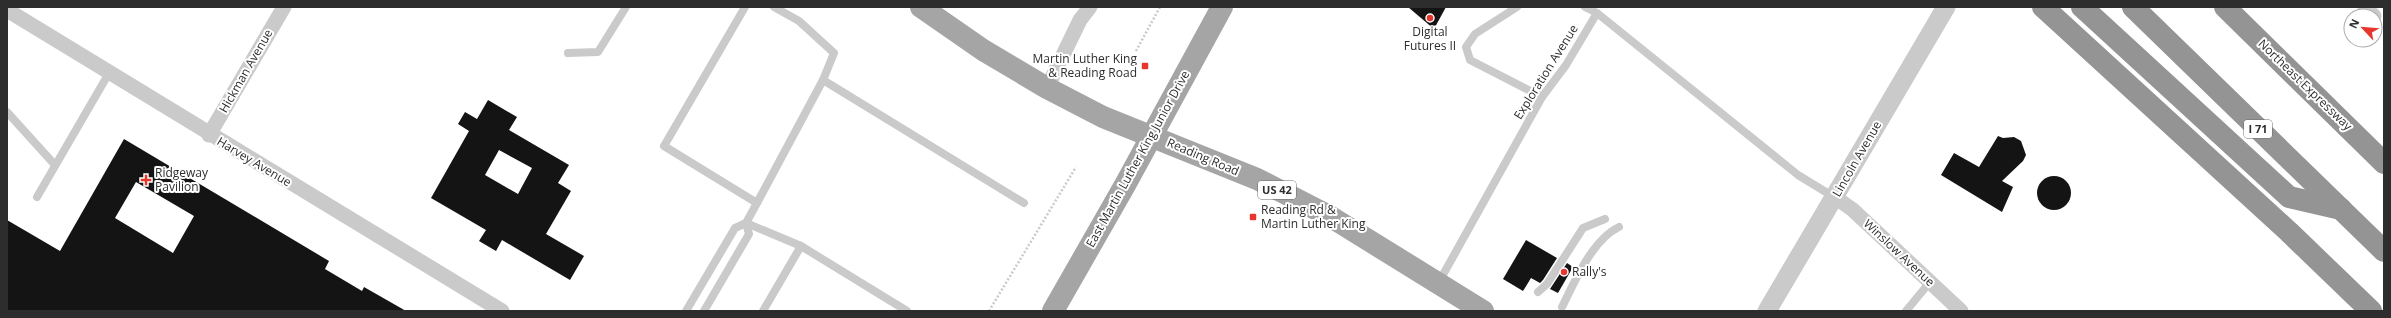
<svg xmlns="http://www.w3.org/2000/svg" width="2391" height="318" font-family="'Open Sans',sans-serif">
<rect width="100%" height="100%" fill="#fff"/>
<g fill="#141414" fill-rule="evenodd">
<polygon points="1408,7 1446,7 1434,29"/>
<path d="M488,100L517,117L509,130L569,165L558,183L571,191L546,234L584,256L570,280L502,240L496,251L479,241L486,230L431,198L469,131L458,124L465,112L477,119ZM499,150L532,168L518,194L485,175Z"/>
<polygon points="1998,136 2003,138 2014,137 2021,141 2026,155 2023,161 2002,181 2013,187 2002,212 1941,175 1954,153 1979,167"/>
<path d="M124,139L329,261L325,269L362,291L364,287L406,311H7V220L60,251ZM136,182L194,216L173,253L115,218Z"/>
<circle cx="2054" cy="193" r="17"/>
<polygon points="1526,240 1557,258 1543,280 1540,283 1531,278 1523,291 1503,279"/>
<polygon points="1567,263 1573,267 1558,293 1550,289"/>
</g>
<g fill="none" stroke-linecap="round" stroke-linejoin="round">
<g stroke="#cacaca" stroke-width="2.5" stroke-dasharray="2 2" stroke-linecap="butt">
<polyline points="1136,51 1160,7"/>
<polyline points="989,311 1076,167"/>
</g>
<g stroke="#cacaca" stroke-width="8">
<polyline points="745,7 664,146 757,203 823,80 834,53 799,21 774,7"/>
<polyline points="1517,7 1475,34 1466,47 1470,60 1542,97"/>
<polyline points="1585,7 1597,13"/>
<polyline points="568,53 598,52 626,7"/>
<polyline points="823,80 1024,203"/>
<polyline points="7,112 55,165"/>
<polyline points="37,197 109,73"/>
<polyline points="746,223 801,246 907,311"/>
<polyline points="1439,282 1542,97 1566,65 1597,13 1798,175 1834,197"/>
<polyline points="1538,292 1547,284 1583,228 1605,219"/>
<path d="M1562,307C1575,281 1592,240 1619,227"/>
<polyline points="686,311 735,228 746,223 757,203"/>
<polyline points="704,311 749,234 746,223"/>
<polyline points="763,311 801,246"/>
<polyline points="1906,311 1930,282"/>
</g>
<g stroke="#cacaca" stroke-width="15">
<polyline points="2365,7 2374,16"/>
<polyline points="7,10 502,311"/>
<polyline points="1047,88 1080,20 1090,7"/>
<polyline points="209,135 284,7"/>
<polyline points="1835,197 1853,210 1961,311"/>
</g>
<polyline stroke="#cacaca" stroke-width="19" points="1767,311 1946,7"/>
<g stroke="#a5a5a5" stroke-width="22">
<polyline points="921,7 983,50 1047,88 1103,117 1257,179 1331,217 1483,311"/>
<polyline points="1053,311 1125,185 1222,7"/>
</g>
<g stroke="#949494" stroke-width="22">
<polyline points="2043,7 2289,232 2371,311"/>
<polyline points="2082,7 2289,197 2341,209"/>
<polyline points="2133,7 2384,251"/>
<polyline points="2225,7 2384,163"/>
</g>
</g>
<g fill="#e7372c" stroke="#fff" stroke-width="1.5">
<circle cx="1430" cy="18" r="4"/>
<rect x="1141" y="62" width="8" height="8" rx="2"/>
<path d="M144 174h4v4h4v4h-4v4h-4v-4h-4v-4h4z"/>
<rect x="1249" y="213" width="8" height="8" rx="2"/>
<circle cx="1564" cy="272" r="4"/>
</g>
<g text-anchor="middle" stroke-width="4" stroke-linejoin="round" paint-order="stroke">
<g fill="#fff" stroke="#6c6c6c" stroke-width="1">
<rect x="2244" y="120" width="28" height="18" rx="3"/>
<rect x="1258" y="181" width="38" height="18" rx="3"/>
</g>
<g font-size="11" font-weight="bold" fill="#2d2d2d">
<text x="2258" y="133">I 71</text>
<text x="1277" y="194">US 42</text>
</g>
<g font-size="12" fill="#2d2d2d" stroke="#fff" text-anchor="start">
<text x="1430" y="36" text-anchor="middle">Digital<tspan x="1430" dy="14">Futures II</tspan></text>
<text x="1137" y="63" text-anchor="end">Martin Luther King<tspan x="1137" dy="14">&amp; Reading Road</tspan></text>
<text x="155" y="177">Ridgeway<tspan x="155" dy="14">Pavilion</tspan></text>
<text x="1261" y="214">Reading Rd &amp;<tspan x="1261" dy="14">Martin Luther King</tspan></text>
<text x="1572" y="276">Rally's</text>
</g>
<g font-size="12" fill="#2d2d2d" stroke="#fff">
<text transform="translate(246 71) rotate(-60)" y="4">Hickman Avenue</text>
<text transform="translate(1546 72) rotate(-58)" y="4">Exploration Avenue</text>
<text transform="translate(2305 85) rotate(44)" y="4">Northeast Expressway</text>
<text transform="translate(1203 157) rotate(23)" y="4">Reading Road</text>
<text transform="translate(1138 159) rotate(-61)" y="4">East Martin Luther King Junior Drive</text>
<text transform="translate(1857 159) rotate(-60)" y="4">Lincoln Avenue</text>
<text transform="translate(254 162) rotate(31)" y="4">Harvey Avenue</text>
<text transform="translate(1899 253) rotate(43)" y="4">Winslow Avenue</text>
</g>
</g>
<rect width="2391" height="318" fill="none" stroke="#2d2d2d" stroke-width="16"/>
<g transform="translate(2363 28) rotate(296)"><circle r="19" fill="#ffffff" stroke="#ababab"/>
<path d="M0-3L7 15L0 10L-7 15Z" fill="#e7372c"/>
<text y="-6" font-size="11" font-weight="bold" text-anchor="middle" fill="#2d2d2d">N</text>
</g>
</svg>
